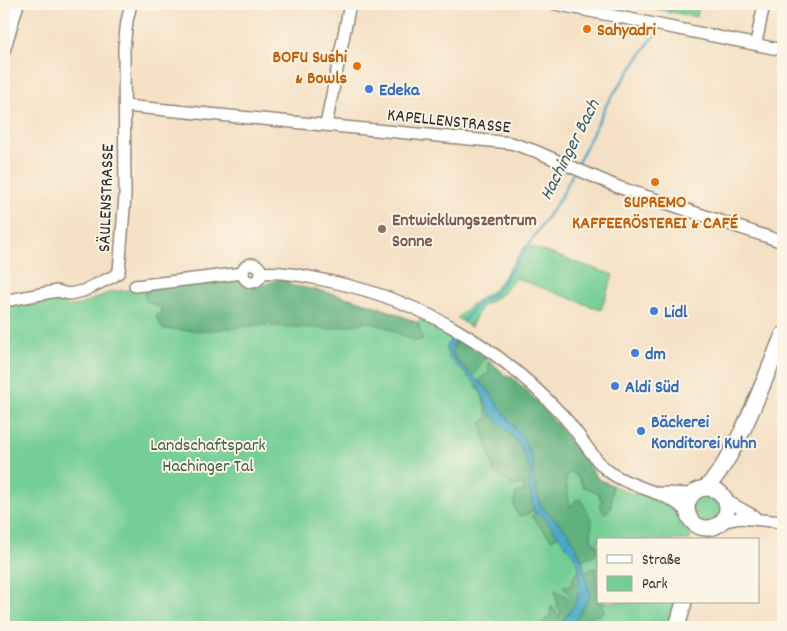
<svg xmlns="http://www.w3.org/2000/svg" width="787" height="631" font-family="Dekko,sans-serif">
<rect width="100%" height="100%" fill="#fcf5e5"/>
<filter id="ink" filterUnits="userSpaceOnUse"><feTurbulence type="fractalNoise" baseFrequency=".02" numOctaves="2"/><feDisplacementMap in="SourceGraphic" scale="10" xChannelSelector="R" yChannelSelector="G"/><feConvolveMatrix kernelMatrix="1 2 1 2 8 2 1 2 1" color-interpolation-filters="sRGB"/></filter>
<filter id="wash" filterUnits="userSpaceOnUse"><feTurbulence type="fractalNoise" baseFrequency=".0096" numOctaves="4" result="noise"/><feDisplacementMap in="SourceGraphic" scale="20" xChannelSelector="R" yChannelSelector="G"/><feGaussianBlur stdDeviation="1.12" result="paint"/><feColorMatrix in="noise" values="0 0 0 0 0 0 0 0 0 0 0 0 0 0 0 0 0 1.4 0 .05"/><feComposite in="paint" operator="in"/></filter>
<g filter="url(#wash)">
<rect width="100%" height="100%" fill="#f4e0c4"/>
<g fill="#75ce94" stroke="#507c60">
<polygon points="631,4 699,4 697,17"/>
<polygon points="526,245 613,275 601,310 516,278 503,293 480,308 471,327 457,318 473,303 495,289"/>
<path d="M237,278C257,294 265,282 289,279L288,285C334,292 376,304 418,323L421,317L486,357L506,376L513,378L557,424L598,479L632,494L638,493C659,502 694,510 690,540H598V602H676L669,627H4V306L64,299L66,307L80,305L110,292Z"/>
<circle cx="707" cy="509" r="15"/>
</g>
<g fill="#60b17e" stroke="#466e54">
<path d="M237,278C262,298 264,277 289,279L288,285C334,292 376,305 418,323L423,340L413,341L386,327L368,322L330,329L259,325L203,331L163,329L156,317L161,311V307C153,305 144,303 144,293L153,288Z"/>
<polygon points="457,338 486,357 473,376 457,361 452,352"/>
<path d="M490,361L493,366L506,376L513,378L536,400L579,451L598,479L612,486L611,508L604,514L600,505L603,500L600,499L598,493L582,486L579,478L571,472L567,475L566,482L570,507L576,500L581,499L588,514L592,518L591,538L598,548V553L582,560L569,534L561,533L552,540L531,516L542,509L540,507L525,515L519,516C512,509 514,502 516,493L524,491L523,484L513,486L494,472L481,423L488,418L482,395L476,386L482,377L489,373L488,364Z"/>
<polygon points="597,568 598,602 603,602 604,611 600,615 584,619 579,627 540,627 546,619 550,617 551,605 559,617 561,611 557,606 555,590 569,598 570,595 563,588 564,586 571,586 575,573"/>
</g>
<path fill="#4aa8c9" stroke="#3a6a7a" d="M453,335L457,338L452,346L454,358L488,390L525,442L533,461L534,482L541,506L569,533L582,560L590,596L571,627H561C565,615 575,607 577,599C579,593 580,568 578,562L546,519L534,512L529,485L530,471L521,446L491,414L478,386L449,358L446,348Z"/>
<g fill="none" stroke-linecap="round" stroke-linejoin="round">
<g stroke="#4aa8c9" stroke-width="2.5">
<polyline points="669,13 672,4"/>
<polyline points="577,165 608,102 655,34"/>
<polyline points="464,320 475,306 497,291 561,197 573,173"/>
</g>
</g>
</g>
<g filter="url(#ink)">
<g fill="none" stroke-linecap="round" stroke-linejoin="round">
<g stroke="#908678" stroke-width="14">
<g id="minor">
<polyline points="555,4 783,50"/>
<polyline points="756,43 764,4"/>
<polyline points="4,51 18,4"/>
<polyline points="125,106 511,143 535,151 618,187 783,242"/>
<polyline points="326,125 350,4"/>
<circle cx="252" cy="273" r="9"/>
<path d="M262,273C285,271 309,277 333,282C423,301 502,349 564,417C580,434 590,456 607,470C630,489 667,490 687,512"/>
<polyline points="135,286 243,273"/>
<polyline points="4,301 57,291 69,294 83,291 114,276 119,272 125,196 124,47 127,21 131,4"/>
<polyline points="662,493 693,494"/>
<polyline points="727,501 754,516"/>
<polyline points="724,521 740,518 783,522"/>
</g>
</g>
<g stroke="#908678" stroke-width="18">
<g id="major">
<circle cx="707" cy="508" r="20"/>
<path d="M705,488C734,464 767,373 783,335"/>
<polyline points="677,627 684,602"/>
</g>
</g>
<use href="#minor" stroke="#fff" stroke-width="11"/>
<use href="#major" stroke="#fff" stroke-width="15"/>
</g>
</g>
<g fill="#e8710a" stroke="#fcf5e5" stroke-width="2">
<circle cx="587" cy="29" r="5"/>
<circle cx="357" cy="66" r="5"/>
<circle cx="655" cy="182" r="5"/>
</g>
<g fill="#3f7fe0" stroke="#fcf5e5" stroke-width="2">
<circle cx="369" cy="89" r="5"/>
<circle cx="654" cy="311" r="5"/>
<circle cx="635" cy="353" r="5"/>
<circle cx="615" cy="386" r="5"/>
<circle cx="641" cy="431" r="5"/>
</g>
<circle fill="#8d6e63" stroke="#fcf5e5" stroke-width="2" cx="382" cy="229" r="5"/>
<g text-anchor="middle" stroke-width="4" stroke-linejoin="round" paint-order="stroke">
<g font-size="18" font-weight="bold" fill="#c56008" stroke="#fcf5e5" text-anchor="start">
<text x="597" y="35">Sahyadri</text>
<text x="347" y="62" text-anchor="end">BOFU Sushi<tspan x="347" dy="21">&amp; Bowls</tspan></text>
<text x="655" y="207" text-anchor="middle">SUPREMO<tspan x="655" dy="21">KAFFEERÖSTEREI &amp; CAFÉ</tspan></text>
</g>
<g font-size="18" font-weight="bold" fill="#366cbe" stroke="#fcf5e5" text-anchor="start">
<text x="379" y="95">Edeka</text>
<text x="664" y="317">Lidl</text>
<text x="645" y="359">dm</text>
<text x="625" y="392">Aldi Süd</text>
<text x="651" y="427">Bäckerei<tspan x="651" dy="21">Konditorei Kuhn</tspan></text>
</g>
<g font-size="18" fill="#2b2b2b" stroke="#fcf5e5">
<text transform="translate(449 120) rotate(6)" y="6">KAPELLENSTRASSE</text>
<text transform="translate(105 198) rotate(-88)" y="6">SÄULENSTRASSE</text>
</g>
<g font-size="18" font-weight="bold" fill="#785e54" stroke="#fcf5e5" text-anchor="start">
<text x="392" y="225">Entwicklungszentrum<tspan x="392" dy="21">Sonne</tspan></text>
</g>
<g font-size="18" fill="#415c4a" stroke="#fcf5e5">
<text x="208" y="450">Landschaftspark<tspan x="208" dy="21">Hachinger Tal</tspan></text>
</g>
<g font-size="19" font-style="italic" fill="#375d6a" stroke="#fcf5e5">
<text transform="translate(568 149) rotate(-63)" y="7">Hachinger Bach</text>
</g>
</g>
<rect width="787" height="631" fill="none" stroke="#fcf5e5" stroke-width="20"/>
<rect x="597" y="538" width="162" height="65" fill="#fcf5e5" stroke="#a8a49b"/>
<rect x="607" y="555" width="25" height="8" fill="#ffffff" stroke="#a8a49b"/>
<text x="642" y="564" font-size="15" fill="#2b2b2b">Straße</text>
<rect x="607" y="576" width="25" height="15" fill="#75ce94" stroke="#a8a49b"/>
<text x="642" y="588" font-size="15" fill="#2b2b2b">Park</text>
</svg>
